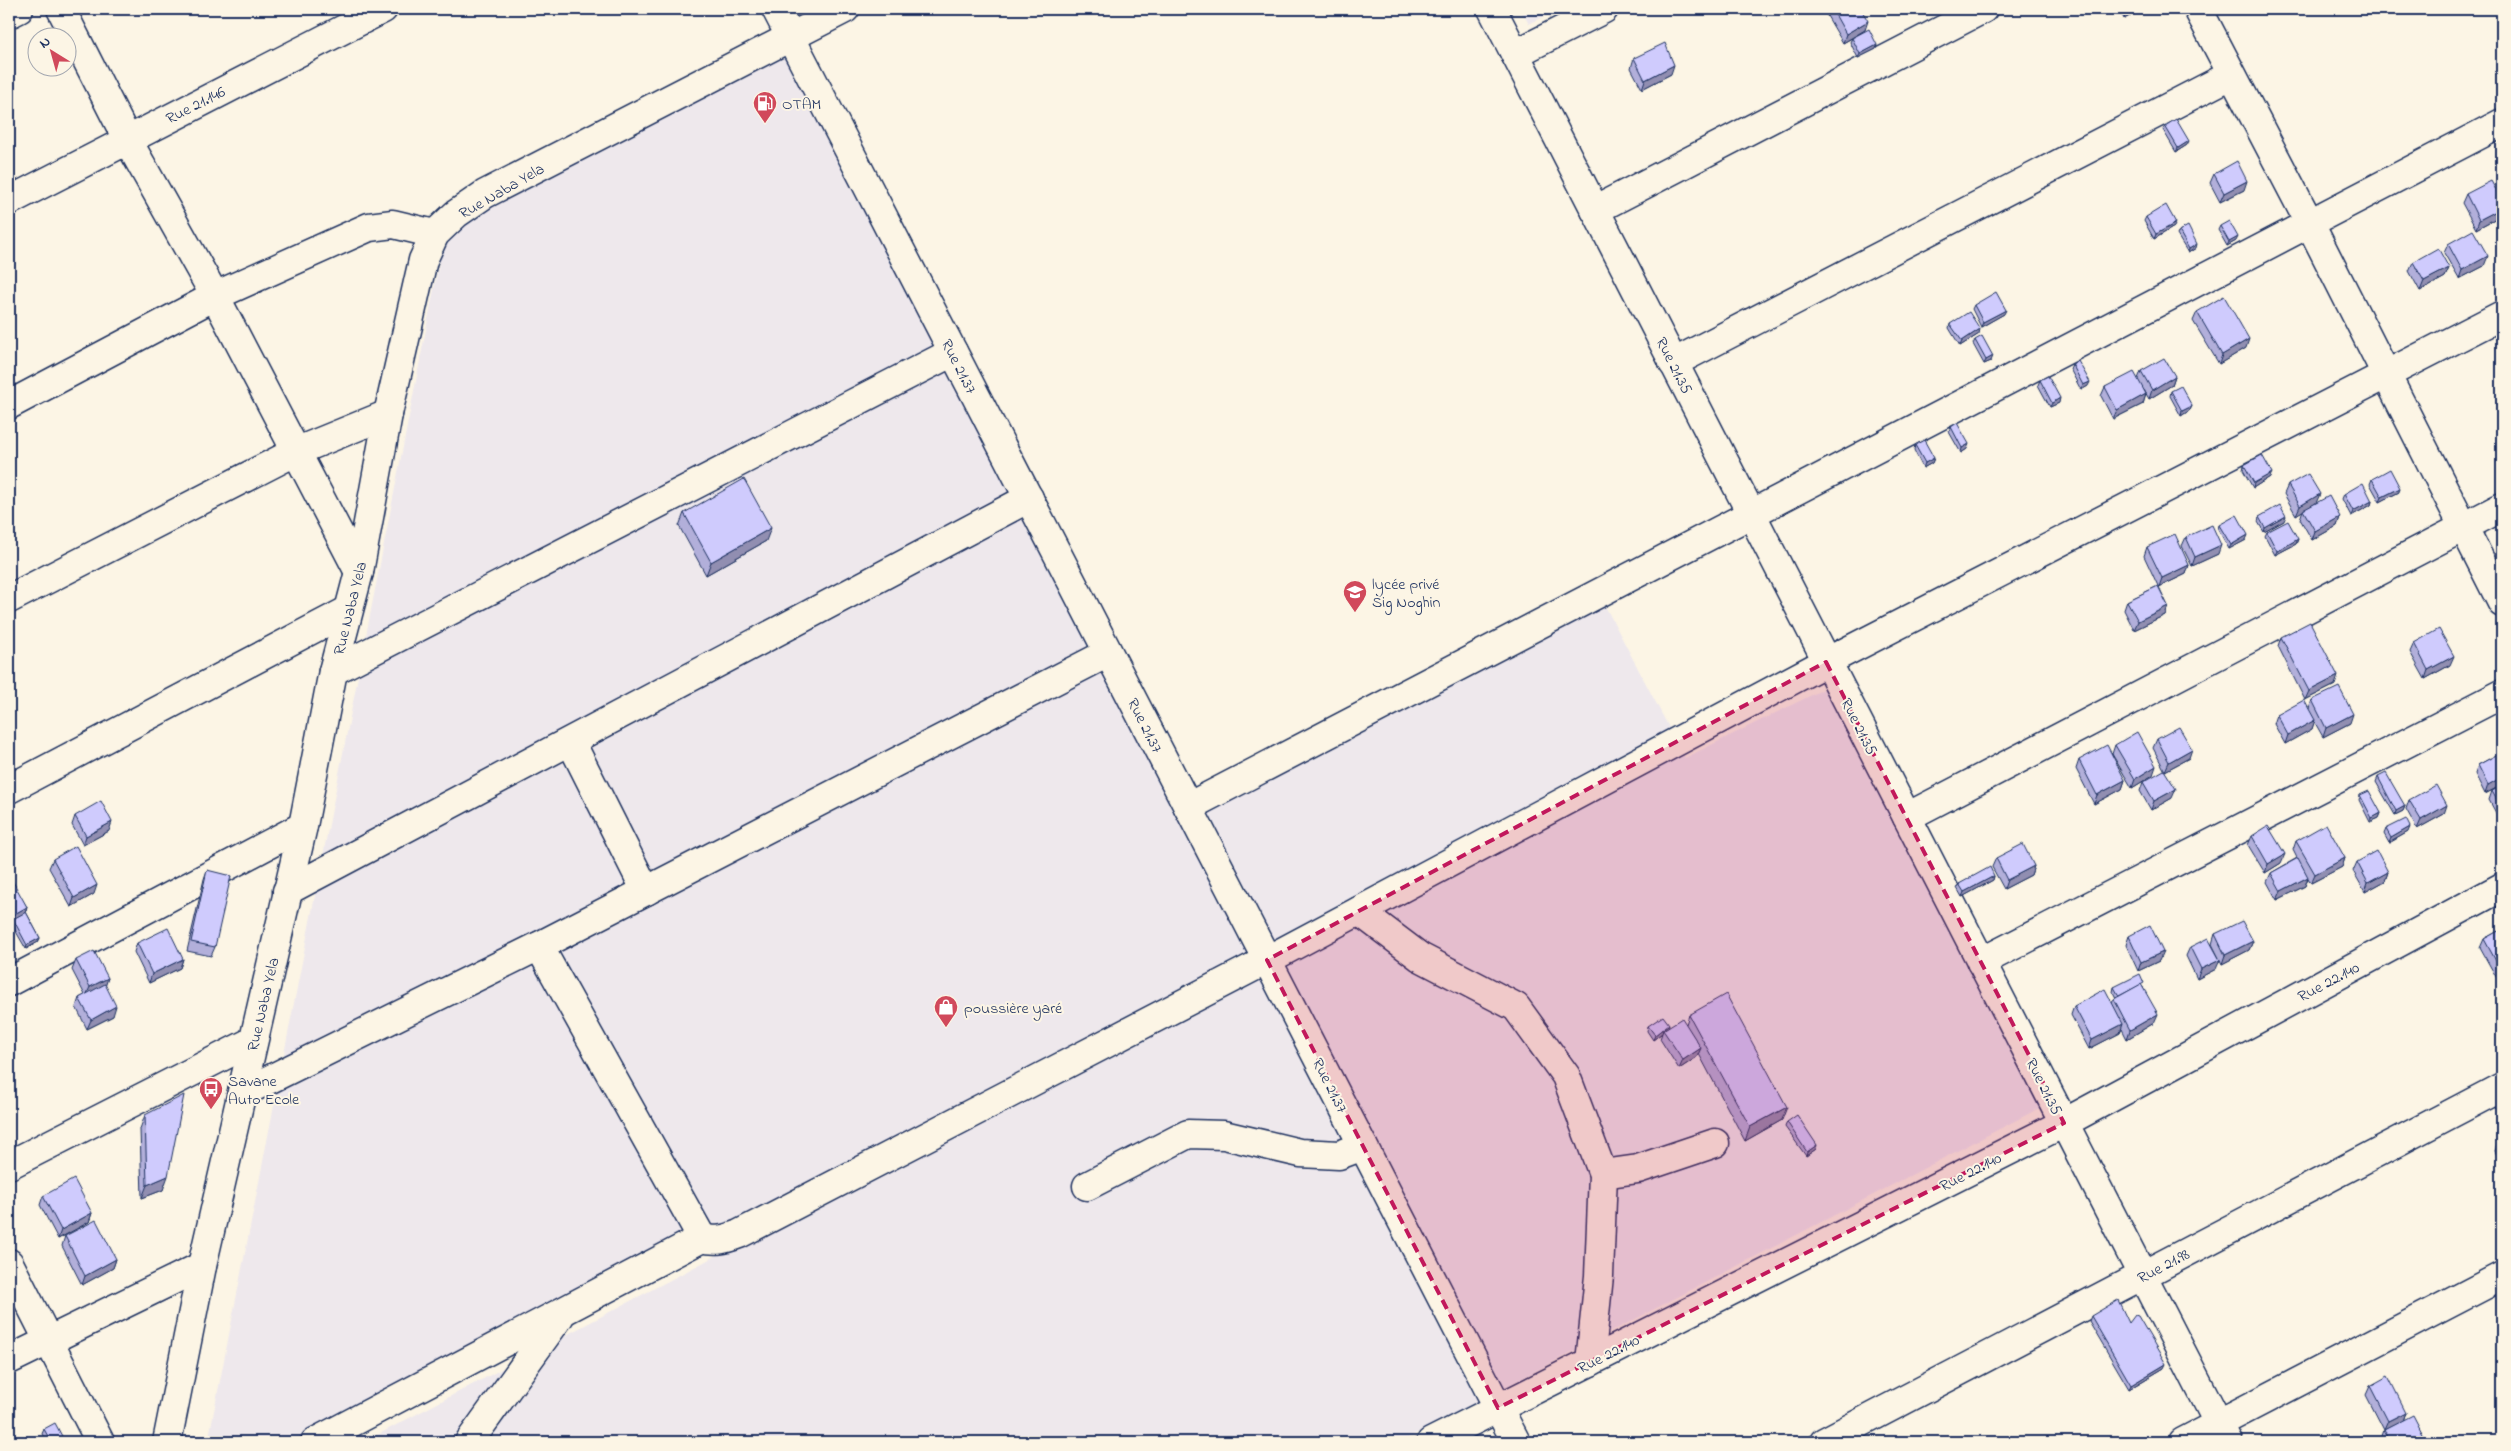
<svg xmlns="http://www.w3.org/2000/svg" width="2511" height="1451" font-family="'Indie Flower',sans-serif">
<rect width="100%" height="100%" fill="#fcf5e5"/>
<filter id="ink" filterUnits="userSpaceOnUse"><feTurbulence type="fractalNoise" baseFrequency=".02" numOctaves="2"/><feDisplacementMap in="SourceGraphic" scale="10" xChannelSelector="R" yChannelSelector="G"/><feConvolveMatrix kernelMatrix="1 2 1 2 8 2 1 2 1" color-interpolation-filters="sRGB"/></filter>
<g filter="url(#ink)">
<g fill="#eee8ec">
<polygon points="1520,9 1558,9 1529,24"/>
<polygon points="785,53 1098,648 528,943 695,1248 318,1442 208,1442 441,253 453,232 470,217"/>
<polygon points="1603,602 1685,758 1828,687 2049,1103 1400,1442 364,1442 723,1252 557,948 1101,668 1182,819"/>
</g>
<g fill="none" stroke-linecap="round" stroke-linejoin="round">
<g stroke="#1b2f5e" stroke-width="31">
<g id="minor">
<polyline points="61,9 127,139 215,296 359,572"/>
<polyline points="776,9 1516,1442"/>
<polyline points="1492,9 2228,1442"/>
<polyline points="2198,9 2310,224 2502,603"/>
<polyline points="9,14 19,9"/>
<polyline points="1515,54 1604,9"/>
<polyline points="9,201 383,9"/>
<polyline points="1595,210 1983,9"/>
<polyline points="1673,363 2231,75"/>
<polyline points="9,405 215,296 369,227 393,224 435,234"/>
<polyline points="9,599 295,452 388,414"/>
<polyline points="333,671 953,352"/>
<polyline points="571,742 646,891"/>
<polyline points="9,789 347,611"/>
<polyline points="1188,807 2502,123"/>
<polyline points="1907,817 2502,507"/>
<polyline points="287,891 1029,498"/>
<polyline points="1359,911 1420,957 1516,1007 1566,1076 1603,1174 1599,1276 1590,1362"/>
<polyline points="539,946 702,1238"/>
<polyline points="1981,962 2502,694"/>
<polyline points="9,982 303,826"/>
<polyline points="242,1093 539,946 1108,653"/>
<polyline points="9,1165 253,1041"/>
<polyline points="1603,1174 1638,1169 1715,1143"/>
<polyline points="1087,1186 1188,1134 1224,1135 1300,1153 1339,1155 1363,1146"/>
<polyline points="9,1263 100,1442"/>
<polyline points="9,1360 202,1266"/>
<polyline points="167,1442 202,1266 303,826 333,671 359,572 388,414 423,260 435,234 456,214 485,194 845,9"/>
<path d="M315,1442L702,1238C716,1242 726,1239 739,1234L1267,960L1826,662L2502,315"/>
<polyline points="469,1442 560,1316"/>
<polyline points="1431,1442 2064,1123 2502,887"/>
<polyline points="1824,1442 2502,1087"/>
<polyline points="2183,1442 2502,1276"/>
</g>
</g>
<use href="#minor" stroke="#fcf5e5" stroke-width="28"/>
</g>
<g fill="#b2afda" stroke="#1b2f5e">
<polygon points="1823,9 1861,9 1865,30 1854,37 1876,49 1858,58 1850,42 1852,38 1843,43"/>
<polygon points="2119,9 2143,9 2124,19"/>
<polygon points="1634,58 1671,74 1642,89 1631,68"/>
<polygon points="2165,126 2187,145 2176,152 2163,130"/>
<polygon points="2214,174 2244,190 2220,202 2210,183"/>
<polygon points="2466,194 2502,201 2502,215 2476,229 2462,203"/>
<polygon points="2146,217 2174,227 2154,239 2144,221"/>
<polygon points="2220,226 2236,241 2227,246 2218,230"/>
<polygon points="2179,231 2196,248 2188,253 2177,235"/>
<polygon points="2448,244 2484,266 2459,279 2444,253"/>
<polygon points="2413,262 2449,268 2445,277 2420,291 2409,271"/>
<polygon points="1974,305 2004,314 1981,327 1972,309"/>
<polygon points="2197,312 2246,348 2219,364 2193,321"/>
<polygon points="1950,324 1979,334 1960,346 1949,328"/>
<polygon points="1975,340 1991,361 1984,364 1973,344"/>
<polygon points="2072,364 2088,386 2081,390 2070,369"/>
<polygon points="2141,371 2175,376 2172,385 2149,399 2144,390 2146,394 2143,404 2113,419 2101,396 2105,387 2138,379"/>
<polygon points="2040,380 2059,403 2050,407 2038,385"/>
<polygon points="2171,391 2192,406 2190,410 2181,416 2170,396"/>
<polygon points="1951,427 1967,449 1961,453 1949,432"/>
<polygon points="1915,445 1934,458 1932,463 1923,468 1914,450"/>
<polygon points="2244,465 2270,477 2253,488 2243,470"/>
<polygon points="2372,479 2399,492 2380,502 2370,484"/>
<polygon points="2288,485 2340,517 2337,526 2312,540 2300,519 2303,510 2296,515 2284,494"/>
<polygon points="2344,494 2372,501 2371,505 2351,516 2342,499"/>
<polygon points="684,513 766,541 706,575 679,526"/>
<polygon points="2259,517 2284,521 2264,532 2258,522"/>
<polygon points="2219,525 2246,540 2229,549 2218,529"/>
<polygon points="2267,532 2298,539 2296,544 2275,555 2265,536"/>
<polygon points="2186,537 2218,554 2192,566 2182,546"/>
<polygon points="2147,547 2189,565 2186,574 2159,587 2168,606 2165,615 2134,630 2124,610 2127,601 2158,586 2144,556"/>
<polygon points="2281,637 2335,685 2305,700 2278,646"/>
<polygon points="2414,643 2450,665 2425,679 2410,652"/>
<polygon points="2312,700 2350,723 2323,737 2314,721 2312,729 2285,744 2274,724 2277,715 2309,709"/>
<polygon points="2157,739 2189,758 2165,771 2153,748"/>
<polygon points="2115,745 2153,775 2132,788 2112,754"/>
<polygon points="2502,752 2502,785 2485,794 2475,774 2478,765"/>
<polygon points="2079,760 2125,780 2122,789 2094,804 2076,769"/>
<polygon points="2378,777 2405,806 2403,811 2395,815 2376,782"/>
<polygon points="2143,782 2172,798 2151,810 2140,791"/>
<polygon points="2502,786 2502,824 2489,800 2492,791"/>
<polygon points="2360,795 2381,813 2379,818 2370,822 2359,800"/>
<polygon points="2409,800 2444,814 2417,829 2406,809"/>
<polygon points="75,816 109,831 83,845 72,825"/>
<polygon points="2386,829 2408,832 2389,843 2384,834"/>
<polygon points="2252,836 2281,863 2265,873 2248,845"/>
<polygon points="2296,841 2345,858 2342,867 2311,883 2308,878 2305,886 2277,900 2267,882 2271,873 2297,858 2293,850"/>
<polygon points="1996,858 2034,866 2031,875 2004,889 1992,867"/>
<polygon points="53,859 94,894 71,907 49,868"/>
<polygon points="2357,862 2388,872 2385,881 2365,892 2353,871"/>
<polygon points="207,870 215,947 211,956 187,951 204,879"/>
<polygon points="1994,876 1993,880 1962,897 1957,888 1959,884"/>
<polygon points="9,879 27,907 26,912 40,938 38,942 26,949 11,923 9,925"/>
<polygon points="2502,929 2502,980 2499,982 2480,948 2484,939"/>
<polygon points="2215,934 2253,941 2249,950 2222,964 2212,944"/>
<polygon points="2129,936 2159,961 2138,971 2126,945"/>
<polygon points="137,943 183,959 180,968 149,983 134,952"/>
<polygon points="2190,947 2216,969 2197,979 2186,956"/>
<polygon points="76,960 108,978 105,985 113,1016 87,1029 76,1007 79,998 85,995 72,970"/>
<polygon points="2114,987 2143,987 2154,1023 2127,1039 2122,1029 2120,1033 2089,1049 2071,1015 2074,1006 2112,1003 2114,999 2116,998 2113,992"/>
<polygon points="1689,1015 1782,1120 1745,1141 1699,1054 1697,1057 1679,1069 1660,1039 1662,1033 1653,1040 1647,1031 1648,1026 1668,1027 1686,1024"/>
<polygon points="145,1115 163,1190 142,1198 140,1129"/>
<polygon points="1787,1122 1816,1149 1806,1156 1785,1127"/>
<polygon points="2502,1140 2502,1165 2495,1151 2498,1142"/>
<polygon points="43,1196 92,1213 89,1222 58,1239 40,1205"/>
<polygon points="65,1236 116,1259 113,1268 82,1285 62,1246"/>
<polygon points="2091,1316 2129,1323 2164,1368 2129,1389 2089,1321"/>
<polygon points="2370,1386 2406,1412 2403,1421 2427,1442 2382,1442 2381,1439 2384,1430 2366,1395"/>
<polygon points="44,1429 64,1440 64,1442 47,1442 42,1434"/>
</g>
<g fill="#918eb1" stroke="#1b2f5e">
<polygon points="2128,9 2143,9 2124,19"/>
<polygon points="1868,21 1865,30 1843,43 1846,34"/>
<polygon points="1877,45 1876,49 1858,58 1860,54"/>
<polygon points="1674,65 1671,74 1642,89 1645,80"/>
<polygon points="2189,141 2187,145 2176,152 2178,148"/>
<polygon points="2247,181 2244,190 2220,202 2224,193"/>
<polygon points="2502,208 2502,215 2476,229 2479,220"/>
<polygon points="2176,223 2174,227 2154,239 2156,234"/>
<polygon points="2238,237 2236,241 2227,246 2229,242"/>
<polygon points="2197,244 2196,248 2188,253 2189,249"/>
<polygon points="2488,256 2484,266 2459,279 2462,270"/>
<polygon points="2449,268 2445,277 2420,291 2424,281"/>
<polygon points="2006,310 2004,314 1981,327 1983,322"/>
<polygon points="1980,329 1979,334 1960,346 1962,341"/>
<polygon points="2249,339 2246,348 2219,364 2222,355"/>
<polygon points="1993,356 1991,361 1984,364 1986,360"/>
<polygon points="2175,376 2172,385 2149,399 2152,390"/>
<polygon points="2090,382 2088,386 2081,390 2083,385"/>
<polygon points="2146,394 2143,404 2113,419 2117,410"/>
<polygon points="2060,398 2059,403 2050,407 2052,403"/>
<polygon points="2192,406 2190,410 2181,416 2182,411"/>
<polygon points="1969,444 1967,449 1961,453 1962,448"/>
<polygon points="1934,458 1932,463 1923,468 1925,463"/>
<polygon points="2272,473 2270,477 2253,488 2254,483"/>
<polygon points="2400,488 2399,492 2380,502 2382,497"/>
<polygon points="2320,494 2316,503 2296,515 2300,506"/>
<polygon points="2372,501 2371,505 2351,516 2353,511"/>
<polygon points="2286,516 2284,521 2264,532 2265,528"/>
<polygon points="2340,517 2337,526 2312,540 2315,531"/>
<polygon points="771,528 766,541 706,575 711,562"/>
<polygon points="2248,535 2246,540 2229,549 2231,545"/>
<polygon points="2298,539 2296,544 2275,555 2277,551"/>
<polygon points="2221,545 2218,554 2192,566 2195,557"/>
<polygon points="2189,565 2186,574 2159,587 2162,578"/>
<polygon points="2168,606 2165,615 2134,630 2138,621"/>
<polygon points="2454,656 2450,665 2425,679 2428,670"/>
<polygon points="2338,676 2335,685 2305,700 2309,691"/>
<polygon points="2353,714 2350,723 2323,737 2326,728"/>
<polygon points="2315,720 2312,729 2285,744 2288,735"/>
<polygon points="2192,749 2189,758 2165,771 2169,762"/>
<polygon points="2156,766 2153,775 2132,788 2135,779"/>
<polygon points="2502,777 2502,785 2485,794 2488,785"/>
<polygon points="2125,780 2122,789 2094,804 2097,795"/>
<polygon points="2176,789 2172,798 2151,810 2154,801"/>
<polygon points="2447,805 2444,814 2417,829 2421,820"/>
<polygon points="2405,806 2403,811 2395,815 2396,811"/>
<polygon points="2381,813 2379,818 2370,822 2372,818"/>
<polygon points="112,822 109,831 83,845 86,836"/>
<polygon points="2410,827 2408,832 2389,843 2391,838"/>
<polygon points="2285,854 2281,863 2265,873 2268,864"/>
<polygon points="2345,858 2342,867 2311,883 2315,874"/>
<polygon points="2034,866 2031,875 2004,889 2007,880"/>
<polygon points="2388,872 2385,881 2365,892 2368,883"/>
<polygon points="1994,876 1993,880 1962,897 1964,892"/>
<polygon points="2308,877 2305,886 2277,900 2281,891"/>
<polygon points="97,885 94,894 71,907 74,898"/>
<polygon points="27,907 24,916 13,919 11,923 9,925 9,917"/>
<polygon points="40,938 38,942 26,949 27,945"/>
<polygon points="2253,941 2249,950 2222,964 2225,955"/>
<polygon points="2163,952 2159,961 2138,971 2141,962"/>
<polygon points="183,959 180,968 149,983 152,974"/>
<polygon points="2220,960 2216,969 2197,979 2201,969"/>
<polygon points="2502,974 2502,980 2499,982"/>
<polygon points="108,978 105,987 86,996 90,987"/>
<polygon points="116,1006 113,1016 87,1029 91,1020"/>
<polygon points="2158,1014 2154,1023 2127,1039 2130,1030"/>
<polygon points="1669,1024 1668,1029 1663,1030 1662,1033 1653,1040 1655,1035"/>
<polygon points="2123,1024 2120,1033 2089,1049 2092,1040"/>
<polygon points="1701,1048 1697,1057 1679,1069 1683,1060"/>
<polygon points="1787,1107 1782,1120 1745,1141 1750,1127"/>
<polygon points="1817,1145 1816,1149 1806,1156 1807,1152"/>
<polygon points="168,1176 163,1190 142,1198 147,1185"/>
<polygon points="92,1213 89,1222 58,1239 61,1230"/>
<polygon points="116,1259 113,1268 82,1285 85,1276"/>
<polygon points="2166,1364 2164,1368 2129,1389 2131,1385"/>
<polygon points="2406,1412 2403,1421 2384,1430 2388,1421"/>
</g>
<g fill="#cfcbfd" stroke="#1b2f5e">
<polygon points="1832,9 1861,9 1868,21 1846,34"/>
<polygon points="1869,29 1877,45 1860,54 1852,38"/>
<polygon points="1665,43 1674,65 1645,80 1634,58"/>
<polygon points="2176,119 2189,141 2178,148 2165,126"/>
<polygon points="2237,161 2247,181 2224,193 2214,174"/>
<polygon points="2491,181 2502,201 2502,208 2479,220 2466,194"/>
<polygon points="2166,205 2176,223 2156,234 2146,217"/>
<polygon points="2229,221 2238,237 2229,242 2220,226"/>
<polygon points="2188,226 2197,244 2189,249 2179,231"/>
<polygon points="2473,230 2488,256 2462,270 2448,244"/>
<polygon points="2438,248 2449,268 2424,281 2413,262"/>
<polygon points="1996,292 2006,310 1983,322 1974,305"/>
<polygon points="2224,296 2249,339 2222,355 2197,312"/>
<polygon points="1969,312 1980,329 1962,341 1950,324"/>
<polygon points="1982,336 1993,356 1986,360 1975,340"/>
<polygon points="2164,358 2175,376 2152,390 2141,371"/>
<polygon points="2078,361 2090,382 2083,385 2072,364"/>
<polygon points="2134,372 2146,394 2117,410 2105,387"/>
<polygon points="2048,376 2060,398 2052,403 2040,380"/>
<polygon points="2181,386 2192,406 2182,411 2171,391"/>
<polygon points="1957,423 1969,444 1962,448 1951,427"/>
<polygon points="1924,440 1934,458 1925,463 1915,445"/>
<polygon points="2262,455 2272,473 2254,483 2244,465"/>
<polygon points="2390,469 2400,488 2382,497 2372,479"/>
<polygon points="2308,474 2320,494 2300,506 2288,485"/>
<polygon points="744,479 771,528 711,562 684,513"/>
<polygon points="2363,483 2372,501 2353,511 2344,494"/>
<polygon points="2329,496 2340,517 2315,531 2303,510"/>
<polygon points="2280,505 2286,516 2265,528 2259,517"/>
<polygon points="2237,515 2248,535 2231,545 2219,525"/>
<polygon points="2288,521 2298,539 2277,551 2267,532"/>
<polygon points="2212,525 2221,545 2195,557 2186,537"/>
<polygon points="2175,534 2189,565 2162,578 2147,547"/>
<polygon points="2158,586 2168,606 2138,621 2127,601"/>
<polygon points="2310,622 2338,676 2309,691 2281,637"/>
<polygon points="2439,629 2454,656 2428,670 2414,643"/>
<polygon points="2339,687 2353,714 2326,728 2312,700"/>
<polygon points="2304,700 2315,720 2288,735 2277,715"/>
<polygon points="2179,727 2192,749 2169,762 2157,739"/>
<polygon points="2137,732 2156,766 2135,779 2115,745"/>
<polygon points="2107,745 2125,780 2097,795 2079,760"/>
<polygon points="2502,752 2502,777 2488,785 2478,765"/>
<polygon points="2164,770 2176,789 2154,801 2143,782"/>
<polygon points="2386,773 2405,806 2396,811 2378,777"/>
<polygon points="2436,785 2447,805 2421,820 2409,800"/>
<polygon points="2502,786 2502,810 2492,791"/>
<polygon points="2369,791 2381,813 2372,818 2360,795"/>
<polygon points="101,801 112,822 86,836 75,816"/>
<polygon points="2406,819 2410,827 2391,838 2386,829"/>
<polygon points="2326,824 2345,858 2315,874 2296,841"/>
<polygon points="2268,826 2285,854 2268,864 2252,836"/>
<polygon points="2023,844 2034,866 2007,880 1996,858"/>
<polygon points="76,846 97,885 74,898 53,859"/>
<polygon points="2377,851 2388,872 2368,883 2357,862"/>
<polygon points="2298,858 2308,877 2281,891 2271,873"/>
<polygon points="1990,867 1994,876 1964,892 1959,884"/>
<polygon points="207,870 231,876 215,947 191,942"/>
<polygon points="11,878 27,907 9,917 9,879"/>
<polygon points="26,912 40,938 27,945 13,919"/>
<polygon points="2242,921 2253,941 2225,955 2215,934"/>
<polygon points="2150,925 2163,952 2141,962 2129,936"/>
<polygon points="168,928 183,959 152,974 137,943"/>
<polygon points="2502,929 2502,972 2484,939"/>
<polygon points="2208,938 2220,960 2201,969 2190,947"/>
<polygon points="94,951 108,978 90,987 76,960"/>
<polygon points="2140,974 2144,983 2119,996 2114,987"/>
<polygon points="105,984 116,1006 91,1020 79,998"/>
<polygon points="2141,984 2158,1014 2130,1030 2114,999"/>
<polygon points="2105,989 2123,1024 2092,1040 2074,1006"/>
<polygon points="1726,994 1787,1107 1750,1127 1689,1015"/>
<polygon points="1663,1016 1669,1024 1655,1035 1648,1026"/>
<polygon points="1682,1018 1701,1048 1683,1060 1663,1030"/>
<polygon points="184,1095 168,1176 147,1185 145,1115"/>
<polygon points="1797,1115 1817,1145 1807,1152 1787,1122"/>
<polygon points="2502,1140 2502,1150 2498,1142"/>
<polygon points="74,1179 92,1213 61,1230 43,1196"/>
<polygon points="96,1220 116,1259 85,1276 65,1236"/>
<polygon points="2118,1300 2129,1323 2135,1315 2138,1316 2166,1364 2131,1385 2091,1316"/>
<polygon points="2388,1376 2406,1412 2388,1421 2370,1386"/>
<polygon points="2413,1415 2427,1442 2390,1442 2384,1430"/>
<polygon points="55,1423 64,1440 63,1439 57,1442 51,1442 44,1429"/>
<polygon points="63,1439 64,1442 57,1442"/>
</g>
</g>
<path fill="#c2185b" fill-opacity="0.2" stroke="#c2185b" stroke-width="4" stroke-dasharray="10 6" stroke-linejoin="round" d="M1826,662L2064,1123L1498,1408L1267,960Z"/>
<defs>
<g id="fuel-pin" transform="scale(1.25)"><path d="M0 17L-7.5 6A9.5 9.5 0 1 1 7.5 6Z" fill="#d1495b" stroke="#fcf5e5"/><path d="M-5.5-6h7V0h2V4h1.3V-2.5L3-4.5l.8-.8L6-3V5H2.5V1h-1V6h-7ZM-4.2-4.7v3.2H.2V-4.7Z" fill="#fff"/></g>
<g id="school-pin" transform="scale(1.25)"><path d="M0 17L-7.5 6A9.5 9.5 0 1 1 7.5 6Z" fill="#d1495b" stroke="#fcf5e5"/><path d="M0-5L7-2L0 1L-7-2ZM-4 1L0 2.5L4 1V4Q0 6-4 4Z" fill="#fff"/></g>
<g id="shop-pin" transform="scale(1.25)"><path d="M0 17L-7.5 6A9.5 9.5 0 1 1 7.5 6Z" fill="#d1495b" stroke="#fcf5e5"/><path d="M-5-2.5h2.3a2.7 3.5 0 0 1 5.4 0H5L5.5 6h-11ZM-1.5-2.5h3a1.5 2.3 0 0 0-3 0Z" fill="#fff"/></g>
<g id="bus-pin" transform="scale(1.25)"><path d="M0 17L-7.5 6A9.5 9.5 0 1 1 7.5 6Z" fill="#d1495b" stroke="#fcf5e5"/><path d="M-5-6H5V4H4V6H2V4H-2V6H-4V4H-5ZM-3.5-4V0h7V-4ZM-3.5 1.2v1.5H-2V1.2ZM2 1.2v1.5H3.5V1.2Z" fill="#fff"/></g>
</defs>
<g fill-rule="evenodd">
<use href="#fuel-pin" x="765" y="103"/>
<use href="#school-pin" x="1355" y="592"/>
<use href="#shop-pin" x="946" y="1007"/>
<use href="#bus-pin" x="211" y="1089"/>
</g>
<g text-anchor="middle" stroke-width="4" stroke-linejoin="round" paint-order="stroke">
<g font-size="16" fill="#1b2f5e" stroke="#fcf5e5" text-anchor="start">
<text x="782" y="109">OTAM</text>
<text x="1372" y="589">lycée privé<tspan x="1372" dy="18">Sig Noghin</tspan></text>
<text x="964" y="1013">poussière yaré</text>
<text x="228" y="1086">Savane<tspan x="228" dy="18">Auto Ecole</tspan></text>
</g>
<g font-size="16" fill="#1b2f5e" stroke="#fcf5e5">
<text transform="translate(195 104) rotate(-27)" y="6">Rue 21.146</text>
<text transform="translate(501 190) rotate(-30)" y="6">Rue Naba Yela</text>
<text transform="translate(1675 365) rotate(63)" y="6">Rue 21.35</text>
<text transform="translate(960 366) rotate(63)" y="6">Rue 21.37</text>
<text transform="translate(349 608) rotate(-76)" y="6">Rue Naba Yela</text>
<text transform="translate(1146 725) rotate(63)" y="6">Rue 21.37</text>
<text transform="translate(1860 726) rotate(63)" y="6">Rue 21.35</text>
<text transform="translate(2328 981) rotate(-28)" y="6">Rue 22.140</text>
<text transform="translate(262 1004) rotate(-77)" y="6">Rue Naba Yela</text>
<text transform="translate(1331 1085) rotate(63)" y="6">Rue 21.37</text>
<text transform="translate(2045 1086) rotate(63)" y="6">Rue 21.35</text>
<text transform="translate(1970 1171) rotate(-27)" y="6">Rue 22.140</text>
<text transform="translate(2163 1265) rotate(-28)" y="6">Rue 21.98</text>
<text transform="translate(1608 1353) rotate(-27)" y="6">Rue 22.140</text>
</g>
</g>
<rect width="2511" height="1451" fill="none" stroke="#fcf5e5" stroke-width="30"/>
<rect x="15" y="15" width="2481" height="1421" fill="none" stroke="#1b2f5e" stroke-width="2" filter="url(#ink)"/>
<g transform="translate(52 52) rotate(323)"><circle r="24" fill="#fcf5e5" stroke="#a2a6af"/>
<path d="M0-4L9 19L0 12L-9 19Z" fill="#d1495b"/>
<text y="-8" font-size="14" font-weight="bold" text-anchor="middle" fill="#1b2f5e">N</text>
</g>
</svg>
